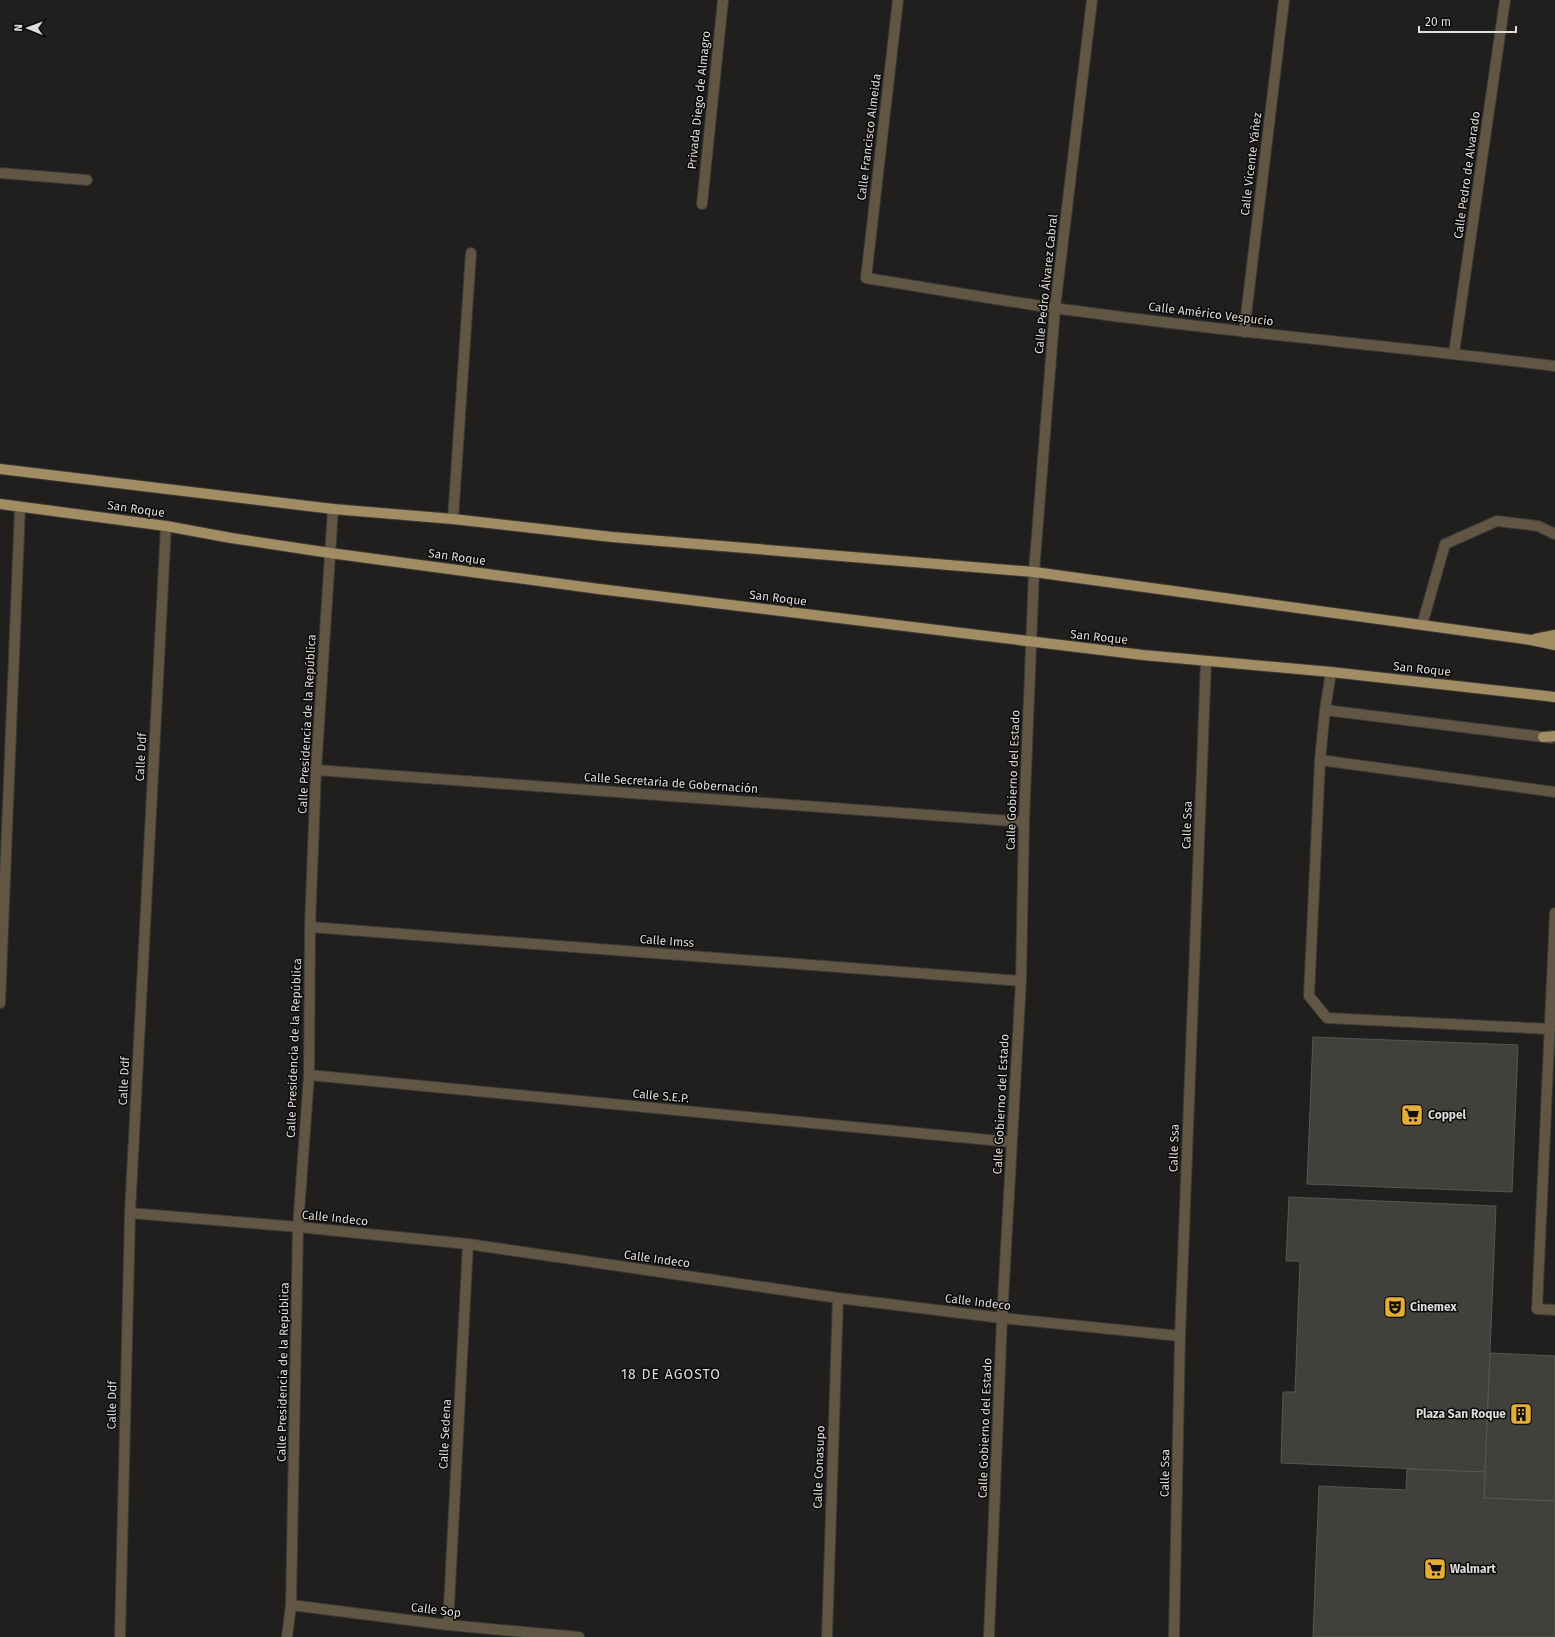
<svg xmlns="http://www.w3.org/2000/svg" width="1555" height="1637" font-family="'Fira Sans',sans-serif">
<rect width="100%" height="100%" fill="#211f1d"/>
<g fill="#41403d" stroke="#575653">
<polygon points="1313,1037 1518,1045 1512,1192 1307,1184"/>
<polygon points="1289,1197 1496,1206 1485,1472 1281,1463 1283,1392 1295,1392 1300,1261 1286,1261"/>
<polygon points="1490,1353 1555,1356 1555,1501 1484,1498"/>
<polygon points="1407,1469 1485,1472 1484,1498 1555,1501 1555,1637 1313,1637 1319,1486 1406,1490"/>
</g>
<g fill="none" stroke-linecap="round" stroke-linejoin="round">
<g stroke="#3b3a38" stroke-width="12">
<g id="service">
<polyline points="0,173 87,180"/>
<polyline points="453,519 471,253"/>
<polyline points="1422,625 1445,544 1497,521 1538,526 1555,534"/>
<polyline points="1325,710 1551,738"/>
<polyline points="1320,760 1325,710 1331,672"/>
<polyline points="1555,913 1537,1309 1555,1310"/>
<polyline points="1550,1029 1327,1018 1309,996 1320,760 1555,792"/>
</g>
</g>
<g stroke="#3b3a38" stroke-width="12">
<g id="minor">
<path d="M898,0L866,278C929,288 992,299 1055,308C1221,332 1389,345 1555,366"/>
<polyline points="702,204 723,0"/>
<polyline points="1244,332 1284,0"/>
<polyline points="1454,353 1505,0"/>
<polyline points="1034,572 1055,308 1092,0"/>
<polyline points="316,770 1024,822"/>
<polyline points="310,927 1021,981"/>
<polyline points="0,1003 20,507"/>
<polyline points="309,1075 1011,1142"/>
<polyline points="130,1213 298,1227 468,1244 838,1298 1002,1318 1180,1336"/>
<polyline points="291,1605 448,1625 579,1637"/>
<polyline points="448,1625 468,1244"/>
<polyline points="120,1637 130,1213 166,526"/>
<polyline points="827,1637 838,1298"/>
<polyline points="1174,1637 1180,1336 1206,661"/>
</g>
</g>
<g stroke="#3b3a38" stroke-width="12">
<g id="tertiary">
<polyline points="287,1637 291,1605 298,1227 309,1075 310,927 316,770 333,509"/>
<polyline points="989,1637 1002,1318 1021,981 1024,822 1034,572"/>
</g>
</g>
<g stroke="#3b3a38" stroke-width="12">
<g id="primary">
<polyline points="0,469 333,509 453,519 612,537 1034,572 1531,640 1555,645"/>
<polyline points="0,504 166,526 231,538 330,553 599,589 1143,655 1331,672 1555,697"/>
<polyline points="1535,639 1555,635"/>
<polyline points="1543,737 1555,736"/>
</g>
</g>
<use href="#service" stroke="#615643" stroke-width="10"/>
<use href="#minor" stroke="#615643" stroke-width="10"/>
<use href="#tertiary" stroke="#615643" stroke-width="10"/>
<use href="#primary" stroke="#a28c63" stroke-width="10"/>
</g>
<defs>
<g id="supermarket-square" transform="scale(1.15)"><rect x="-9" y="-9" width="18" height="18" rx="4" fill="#e5ad36" stroke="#0a0908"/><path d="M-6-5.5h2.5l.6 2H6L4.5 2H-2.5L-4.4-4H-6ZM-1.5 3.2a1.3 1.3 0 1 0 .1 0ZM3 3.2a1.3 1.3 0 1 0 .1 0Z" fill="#111"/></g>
<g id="theatre-square" transform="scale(1.15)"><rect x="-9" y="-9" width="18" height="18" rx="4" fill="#e5ad36" stroke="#0a0908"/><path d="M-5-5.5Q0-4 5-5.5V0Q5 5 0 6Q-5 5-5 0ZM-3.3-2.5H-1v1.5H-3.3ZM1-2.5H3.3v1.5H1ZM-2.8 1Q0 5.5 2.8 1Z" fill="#111"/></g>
<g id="building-square" transform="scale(1.15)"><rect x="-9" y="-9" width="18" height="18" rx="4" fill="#e5ad36" stroke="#0a0908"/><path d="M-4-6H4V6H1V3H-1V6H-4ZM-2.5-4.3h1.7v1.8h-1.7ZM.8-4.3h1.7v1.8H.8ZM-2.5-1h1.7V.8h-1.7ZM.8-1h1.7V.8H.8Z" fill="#111"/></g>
</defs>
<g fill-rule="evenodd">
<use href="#supermarket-square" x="1412" y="1115"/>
<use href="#theatre-square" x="1395" y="1307"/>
<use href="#building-square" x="1521" y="1414"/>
<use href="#supermarket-square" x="1435" y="1569"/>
</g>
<g text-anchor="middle" stroke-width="3" stroke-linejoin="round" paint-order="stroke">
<g font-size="12" fill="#dedddb" stroke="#0a0908">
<text transform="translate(699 100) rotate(-84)" y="4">Privada Diego de Almagro</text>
<text transform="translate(869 137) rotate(-83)" y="4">Calle Francisco Almeida</text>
<text transform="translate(1251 164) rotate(-83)" y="4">Calle Vicente Yáñez</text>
<text transform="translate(1467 175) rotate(-82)" y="4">Calle Pedro de Alvarado</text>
<text transform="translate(1046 284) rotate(-84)" y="4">Calle Pedro Álvarez Cabral</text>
<text transform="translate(1211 314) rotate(7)" y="4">Calle Américo Vespucio</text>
<text transform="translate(136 509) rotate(8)" y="4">San Roque</text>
<text transform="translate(457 557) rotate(8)" y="4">San Roque</text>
<text transform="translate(778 598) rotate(7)" y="4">San Roque</text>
<text transform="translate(1099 637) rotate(6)" y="4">San Roque</text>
<text transform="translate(1422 669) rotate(6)" y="4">San Roque</text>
<text transform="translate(307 724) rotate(-87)" y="4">Calle Presidencia de la República</text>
<text transform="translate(141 757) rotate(-87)" y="4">Calle Ddf</text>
<text transform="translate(1013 780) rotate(-88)" y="4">Calle Gobierno del Estado</text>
<text transform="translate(671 783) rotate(4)" y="4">Calle Secretaria de Gobernación</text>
<text transform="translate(1187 825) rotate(-88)" y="4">Calle Ssa</text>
<text transform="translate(667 941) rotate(4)" y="4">Calle Imss</text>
<text transform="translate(294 1048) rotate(-88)" y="4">Calle Presidencia de la República</text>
<text transform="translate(124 1081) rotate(-87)" y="4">Calle Ddf</text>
<text transform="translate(661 1096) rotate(5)" y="4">Calle S.E.P.</text>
<text transform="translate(1001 1104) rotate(-87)" y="4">Calle Gobierno del Estado</text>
<text transform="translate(1174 1148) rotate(-88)" y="4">Calle Ssa</text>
<text transform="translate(335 1218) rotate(6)" y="4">Calle Indeco</text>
<text transform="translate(657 1259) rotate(8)" y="4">Calle Indeco</text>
<text transform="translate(978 1302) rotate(7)" y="4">Calle Indeco</text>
<text transform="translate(283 1372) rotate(-89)" y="4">Calle Presidencia de la República</text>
<text transform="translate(112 1405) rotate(-89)" y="4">Calle Ddf</text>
<text transform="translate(985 1428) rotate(-88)" y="4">Calle Gobierno del Estado</text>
<text transform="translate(445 1434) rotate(-87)" y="4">Calle Sedena</text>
<text transform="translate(819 1467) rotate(-88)" y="4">Calle Conasupo</text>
<text transform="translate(1165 1473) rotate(-89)" y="4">Calle Ssa</text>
<text transform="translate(436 1610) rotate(7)" y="4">Calle Sop</text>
</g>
<g font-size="12" font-weight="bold" fill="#dedddb" stroke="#0a0908" text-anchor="start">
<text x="1428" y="1119">Coppel</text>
<text x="1410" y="1311">Cinemex</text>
<text x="1506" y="1418" text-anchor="end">Plaza San Roque</text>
<text x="1450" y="1573">Walmart</text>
</g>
<g font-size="14" letter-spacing="1" fill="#dedddb" stroke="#0a0908">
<text x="671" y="1379">18 DE AGOSTO</text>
</g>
</g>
<g transform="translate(28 28) rotate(271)" stroke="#0a0908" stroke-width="3" paint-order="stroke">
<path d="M0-3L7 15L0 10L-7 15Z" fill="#dedddb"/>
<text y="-6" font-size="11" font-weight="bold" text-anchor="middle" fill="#dedddb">N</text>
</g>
<path d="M1419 26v6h97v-6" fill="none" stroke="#dedddb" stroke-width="2"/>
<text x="1425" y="26" font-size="12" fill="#dedddb" stroke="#0a0908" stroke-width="3" paint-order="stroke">20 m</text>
</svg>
